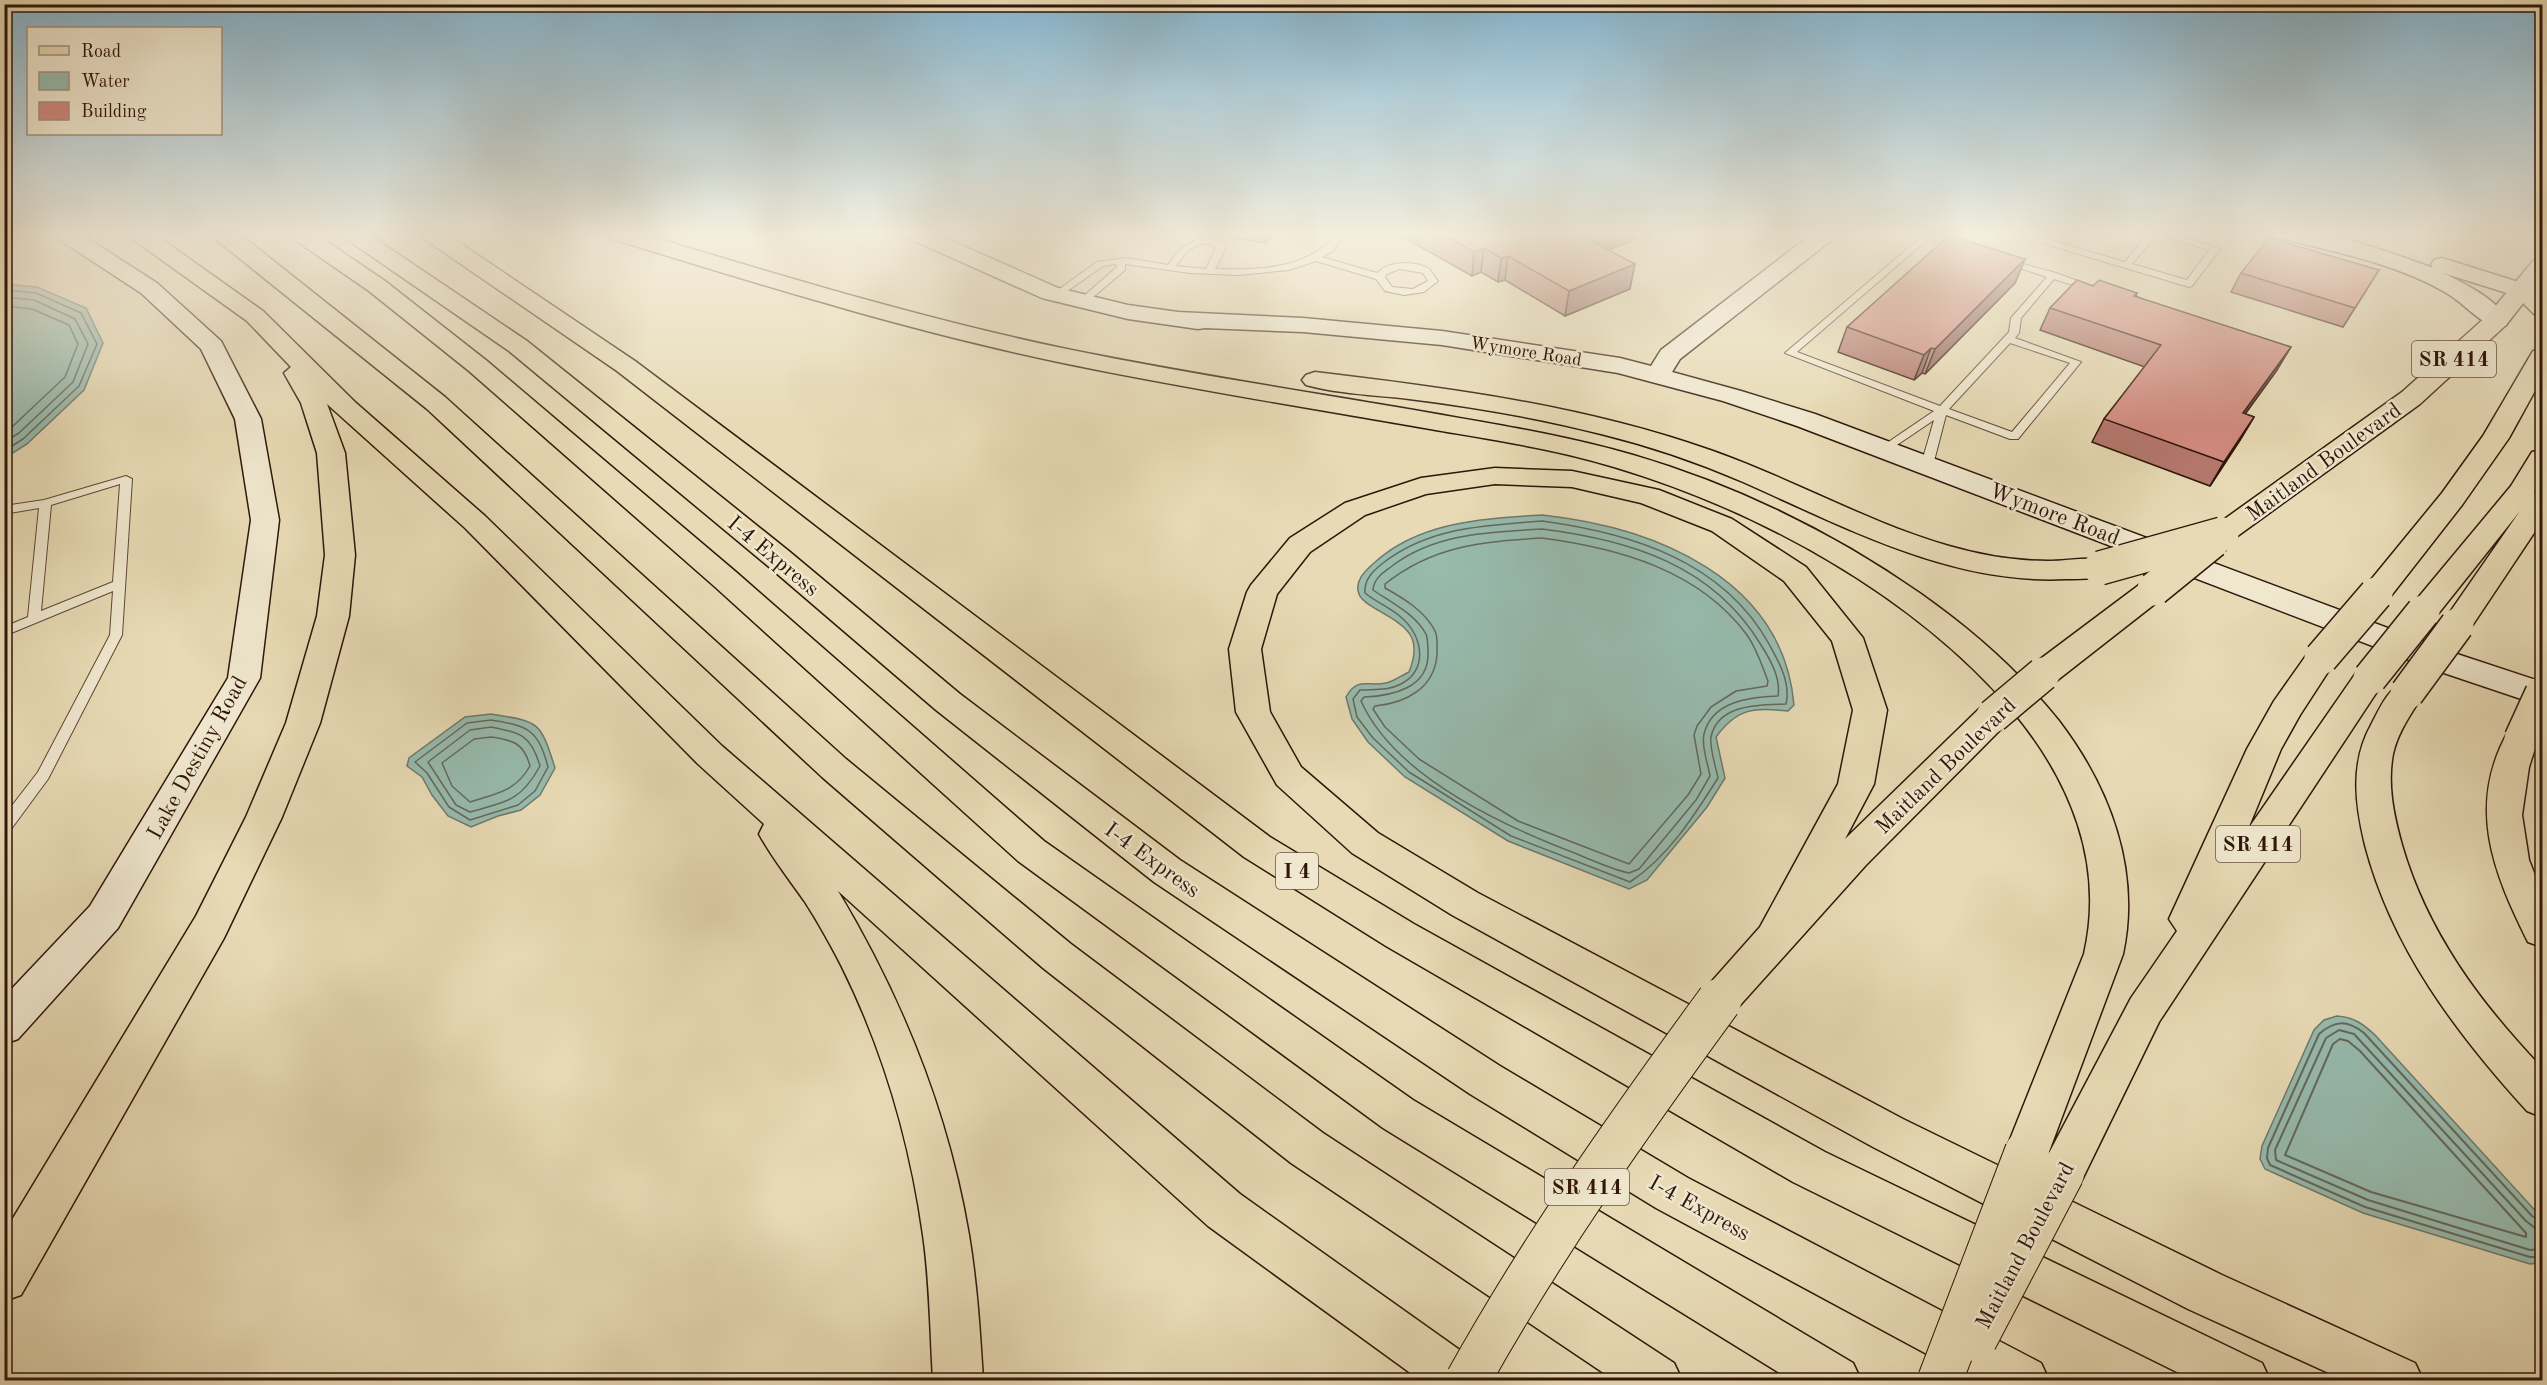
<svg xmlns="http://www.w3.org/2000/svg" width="2547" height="1385" font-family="'Old Standard TT',serif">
<rect width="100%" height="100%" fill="#e7dab4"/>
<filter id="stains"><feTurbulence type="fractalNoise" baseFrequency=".00333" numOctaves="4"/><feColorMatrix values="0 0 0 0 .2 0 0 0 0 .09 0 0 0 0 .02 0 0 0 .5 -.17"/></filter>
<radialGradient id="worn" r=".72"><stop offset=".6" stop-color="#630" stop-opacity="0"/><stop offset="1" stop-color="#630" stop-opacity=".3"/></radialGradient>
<g fill="#97bbae" stroke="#6e796c" stroke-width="1.5">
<polygon points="4,284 37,287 86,308 103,343 84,390 27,444 5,458"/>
<path d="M1542,515C1654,527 1783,578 1794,705L1788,711C1754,708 1738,707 1716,737L1725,778L1707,807L1647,880L1629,889L1508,841L1405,777L1368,742L1352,719L1346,697C1358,676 1367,687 1386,683C1393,682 1402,675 1409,672C1424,635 1405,626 1376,609C1370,605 1361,601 1359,594C1354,581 1365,571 1374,563C1420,521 1483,519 1542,515Z"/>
<path d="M491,714C539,722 540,720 555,768L540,795L521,810L498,816L471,827L448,816L432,795L422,777L407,766L409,758L465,717Z"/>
<path d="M2337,1016C2354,1017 2363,1024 2375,1035L2542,1218V1263L2530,1264L2363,1213L2265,1169L2260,1159L2262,1146L2314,1030L2324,1020Z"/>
</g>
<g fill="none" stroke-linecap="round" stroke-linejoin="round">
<g stroke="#64685c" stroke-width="1.5">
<polyline points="4,290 36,293 81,313 97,344 79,386 23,439 4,451"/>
<polyline points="4,297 34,300 75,319 88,344 73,382 19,433 4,442"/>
<polyline points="4,306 32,309 69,325 78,344 65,377 13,426 4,431"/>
<path d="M1542,521C1631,533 1723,561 1769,644C1779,662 1791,683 1786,704C1761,705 1718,703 1711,737C1709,746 1716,768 1718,778C1694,816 1668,857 1630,882L1511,836L1409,772L1373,738L1357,717L1353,699L1360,690C1374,689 1388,691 1401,684C1428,670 1423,637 1403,619C1392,608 1377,603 1365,593C1364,579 1373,571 1383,563C1429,527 1486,525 1542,521Z"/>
<path d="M1542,529C1630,540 1713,565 1761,645C1770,659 1781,678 1778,696C1750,697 1712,701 1704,734C1701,746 1708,764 1710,776L1696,800L1639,869L1629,873C1611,869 1594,861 1577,854C1503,826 1395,777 1361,701L1364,697C1392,696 1429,688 1428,653C1428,647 1428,639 1426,634C1415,614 1392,603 1373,590C1374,578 1383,573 1392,566C1435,533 1490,532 1542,529Z"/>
<path d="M1542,538C1618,548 1699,570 1747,635C1757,649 1762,666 1768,681L1767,686L1736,691L1711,707L1697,726L1694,735L1701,774L1688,795L1629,864L1518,821L1419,759L1385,727L1373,709L1375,706C1406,703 1435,688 1437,654C1437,646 1438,637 1435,631C1425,611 1403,598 1385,588V584C1434,545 1482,542 1542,538Z"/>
<path d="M491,720C528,726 538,729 548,767L535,791L518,805L470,820L449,807L427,773L415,762L467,723Z"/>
<path d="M491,727C521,733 531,735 540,766C520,802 507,801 470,812L456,805L428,762L470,730Z"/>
<path d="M491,737C513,740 524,743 530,766C515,792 497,793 470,802L452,786L442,763L474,739Z"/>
</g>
<g stroke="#64685c" stroke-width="2">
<polygon points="2340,1039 2348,1041 2360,1051 2526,1233 2526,1237 2371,1192 2285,1155 2333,1044"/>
<path d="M2542,1222L2532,1216L2364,1033C2347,1020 2335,1020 2319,1034L2268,1148L2267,1158L2270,1165L2365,1207L2530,1257H2542"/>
<polyline points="2542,1229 2535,1228 2526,1221 2354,1034 2339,1030 2326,1038 2275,1150 2276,1160 2368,1200 2530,1250 2542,1249"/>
</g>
<g stroke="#5e4634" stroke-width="2">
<g id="lane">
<path d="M1338,233H1346L1333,251L1322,257L1377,273C1388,261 1415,260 1429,269C1432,271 1435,278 1438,281L1424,292L1404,295L1385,291L1376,279L1316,261L1289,270L1238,275L1190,273L1125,264V270L1085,304L1077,302L1117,267L1116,264L1103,266L1059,297L1051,295L1097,262L1126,258L1168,265C1182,245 1194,235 1219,239L1226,248L1215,269C1260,270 1307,270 1338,233ZM1200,244H1213L1216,248L1206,269L1176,266L1187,251ZM1399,269L1423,273L1428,281L1413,289L1392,287L1385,277L1387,274Z"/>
<path d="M1926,233L1965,246L1960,249L1928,239L1797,352L1940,406L2009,332L2011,318L2047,277L2004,263V259L2056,273L2097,288L2092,291L2054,279L2021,318L2019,333L2015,338L2081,362L2018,439H2010L1946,415L1933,465L1927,468L1921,465L1934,420L1888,451H1880L1878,449L1934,411L1785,353ZM2010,343L2070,363L2012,432L1949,409Z"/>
<path d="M2014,233H2027L2125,262L2149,233H2170L2220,249L2192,286L2189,287L2015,235ZM2157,234L2209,250L2187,280L2132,264Z"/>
<path d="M126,476L132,479L122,635L48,779L9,832L4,834V816L38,772L110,635L113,591L4,636V627L28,617L39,508L4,514V506L44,500ZM120,484L113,582L41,611L51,505Z"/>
</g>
</g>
<g stroke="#30150a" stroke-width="3">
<g id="secondary">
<polygon points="54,233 79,233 157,283 221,341 261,419 279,520 260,678 118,928 18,1039 4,1044 4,997 90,906 228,678 251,520 235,419 201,349 141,293 57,238"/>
<polygon points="905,233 934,233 1058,288 1128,305 1178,312 1303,318 1442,331 1620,358 1651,366 1661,350 1813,233 1837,233 1834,238 1680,359 1672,372 1741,391 1815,414 2460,655 2542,682 2542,706 2438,671 1797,426 1723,401 1618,373 1442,345 1303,332 1205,328 1198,329 1128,319 1042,298 908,238"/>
<path d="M2277,233C2329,229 2384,250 2433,268L2431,265L2434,260L2442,258L2531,286L2535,291L2531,296L2523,298L2443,273C2466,284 2494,298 2509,320L2506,325C2499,327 2494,328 2488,324C2472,315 2460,300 2443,291C2394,263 2335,252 2280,238Z"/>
</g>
</g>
<g stroke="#30150a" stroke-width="3">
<polygon id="primary" points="2542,258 2542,279 2506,325 2497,327 2488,325 2485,320 2488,315 2534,260"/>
</g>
<g stroke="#30150a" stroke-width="3">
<g id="highway">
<path d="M128,233H153L263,311L356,403L485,516L722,746L1240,1194L1478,1363L1486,1380H1420L1208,1226L838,891C902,998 948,1111 969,1235C977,1283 980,1331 983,1380H933C930,1332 930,1283 923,1235C910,1142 883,1049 841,965C830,944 818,922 805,902C789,879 772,858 759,834L764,824L698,764L465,528L327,404L345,453L355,555L349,616L320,723L282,817L224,938L21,1295L4,1301V1233L196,916L246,817L286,723L317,616L325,555L317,453L301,403L284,373L291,367L247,321L131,238Z"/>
<polygon points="208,233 234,233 251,243 445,397 846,759 1071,944 1323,1133 1674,1363 1682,1380 1614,1380 1291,1163 1043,968 822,777 427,409"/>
<polygon points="289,233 314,233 385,281 487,361 736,572 1044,841 1413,1100 1853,1363 1861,1380 1791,1380 1383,1128 1018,861 714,586 469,371 369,291 292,238"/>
<polygon points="342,233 367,233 527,341 790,552 960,694 1180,860 1500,1066 1688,1178 2041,1363 2049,1380 1975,1380 1656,1208 1470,1094 1154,882 936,710 768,566 509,351 345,238"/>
<polygon points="420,233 445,233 635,361 1270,837 1414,924 1825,1152 2262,1363 2270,1380 2193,1380 1793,1182 1386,946 1244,857 617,371 423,238"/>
<path d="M606,233H639C779,275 919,318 1062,348C1178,372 1296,390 1414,410C1487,423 1561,434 1633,455C1735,485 1834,533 1921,594C1972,630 2020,672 2059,721C2110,788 2141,870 2123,954L2047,1157L2131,998L2177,931L2169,919L2247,749L2274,701L2310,650L2321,647L2332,650L2337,658L2300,715L2281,749L2248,829L2358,670L2370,667L2382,670L2386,678L2159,1022L2078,1188L2062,1194L2046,1188L2040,1173L2042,1167L2027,1173L2011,1167L2005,1152L2084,954C2105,863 2070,779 2011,709C1912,594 1758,510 1614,467C1548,447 1480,438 1413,426C1297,406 1179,387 1063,363C909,331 759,284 609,238Z"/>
<polygon points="2523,284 2531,286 2542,297 2542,316 2534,314 2511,291 2515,286"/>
<polygon points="2497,313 2506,315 2509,320 2506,325 2420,404 2232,540 2222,543 2212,540 2207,534 2212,528 2402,392 2488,315"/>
<polygon points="2542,349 2542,378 2509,438 2462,505 2387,601 2376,604 2365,601 2361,594 2365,587 2442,493 2483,436 2533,351"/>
<path d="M1315,372C1449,388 1582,405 1710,450C1791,478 1866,522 1949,546C1980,555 2015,561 2048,561C2068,561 2090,556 2111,561L2115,568L2111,575C2096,579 2081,579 2066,579C1951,585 1845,527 1743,482C1697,462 1650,446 1601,434C1538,418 1474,407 1409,399C1375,395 1339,394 1306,385L1302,380L1306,375Z"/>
<polygon points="2542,450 2542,480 2534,493 2542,491 2542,521 2468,632 2457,636 2446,632 2441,625 2520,511 2434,619 2423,622 2412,619 2407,612 2412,605 2511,486 2532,452"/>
<path d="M1495,468L1572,471L1659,490L1732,519L1806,567L1863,638L1887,710L1874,784L1845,839L1981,707L1993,704L2005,707L2010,716L2005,725L1866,865L1733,1013L1719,1018L1706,1014L1903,1119L2222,1275L2415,1363L2423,1380H2344L2188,1309L1873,1147L1452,915L1352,853L1277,785L1236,712L1229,649L1247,592L1251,585L1290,538L1345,503L1421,478ZM1495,484L1572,487L1641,503L1712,531L1784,581L1832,641L1853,710L1838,784L1760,927L1705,989L1699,1001L1705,1013L1478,893L1378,833L1301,767L1270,712L1261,649L1277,594L1310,552L1365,515L1426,494Z"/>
<polygon points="2154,579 2165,582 2169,589 2165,596 2055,682 2043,685 2031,682 2027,674 2031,666 2143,582"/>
<path d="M2407,681L2419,685L2424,693C2412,713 2398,731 2393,754C2387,785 2394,816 2402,845C2427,932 2480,1003 2542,1068V1117L2527,1111C2456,1033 2392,948 2365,845C2355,804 2350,763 2371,725C2380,708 2388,687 2407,681Z"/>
<path d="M2521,727L2533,730L2538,739L2529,767L2522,815L2529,860L2542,893V947L2528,942C2493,872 2466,805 2509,730Z"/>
</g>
</g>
<use href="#lane" fill="#efe7ce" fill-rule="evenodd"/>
<use href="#secondary" fill="#efe7ce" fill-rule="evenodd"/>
<use href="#primary" fill="#e7dab4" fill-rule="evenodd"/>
<use href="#highway" fill="#e7dab4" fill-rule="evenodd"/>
<g stroke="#30150a" stroke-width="36" stroke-linecap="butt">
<g id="highway-bridge-far1">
<polyline points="2100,568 2222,534"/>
<polyline points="2154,589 2213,541"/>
<polyline points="2321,658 2376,594"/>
<polyline points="2370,678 2423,612"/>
<polyline points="2407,693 2457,625"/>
<polyline points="1993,716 2043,674"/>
<polyline points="2521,739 2542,693"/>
</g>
</g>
<g stroke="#30150a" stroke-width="46" stroke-linecap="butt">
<g id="highway-bridge">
<polyline points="1975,1339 2062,1173"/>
<path d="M1468,1380C1542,1247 1629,1124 1719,1001"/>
<polyline points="1940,1380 2027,1152"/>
</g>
</g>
<use href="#highway-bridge-far1" stroke="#e7dab4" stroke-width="33"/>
<use href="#highway-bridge" stroke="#e7dab4" stroke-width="44"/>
</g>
<g fill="#b4776d" stroke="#30150a" stroke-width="1.5">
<polygon points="1197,233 1273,233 1266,243"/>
<polygon points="1396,233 1637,233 1636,239 1608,250 1630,289 1565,316 1505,280 1498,282 1481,272 1472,276"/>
<polygon points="1727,233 1748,233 1742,238"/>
<polygon points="2025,259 2015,283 1925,374 1922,373 1914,380 1838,352 1847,327"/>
<polygon points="2379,270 2343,327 2231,292 2241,273"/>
<polygon points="2093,286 2137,293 2136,296 2277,370 2245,414 2254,417 2240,440 2210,486 2092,442 2104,419 2145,367 2040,330 2050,308"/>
</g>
<g fill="#926159" stroke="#30150a" stroke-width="1.5">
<polygon points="1266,233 1273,233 1266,243"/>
<polygon points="1596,233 1637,233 1636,239 1580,261 1584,237"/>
<polygon points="1743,233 1748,233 1742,238"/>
<polygon points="1484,248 1481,272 1472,276 1474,252"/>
<polygon points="1508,256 1505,280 1498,282 1501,258"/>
<polygon points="2025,259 2015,283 1925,374 1935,349"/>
<polygon points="1635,264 1630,289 1565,316 1569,291"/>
<polygon points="2291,347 2277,370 2229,436 2243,413"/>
<polygon points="1931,348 1922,373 1914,380 1924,355"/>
<polygon points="2254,417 2240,440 2210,486 2224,462"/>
</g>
<g fill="#d18a7f" stroke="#30150a" stroke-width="1.5">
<polygon points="1440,233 1596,233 1584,237 1635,264 1569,291 1508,256 1501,258 1484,248 1474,252"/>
<polygon points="1952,236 2025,259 1935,349 1931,348 1924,355 1847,327 1944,240"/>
<polygon points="2269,238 2379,270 2355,308 2241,273"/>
<polygon points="2077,280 2093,286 2099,280 2137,293 2134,296 2291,347 2243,413 2254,417 2224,462 2104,419 2161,345 2050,308"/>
</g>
<linearGradient id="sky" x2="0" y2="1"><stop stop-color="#87b7d1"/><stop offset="0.55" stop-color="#f4eedd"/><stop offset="1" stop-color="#f4eedd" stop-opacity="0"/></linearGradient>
<rect width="2547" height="427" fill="url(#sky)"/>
<g text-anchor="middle" stroke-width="5" stroke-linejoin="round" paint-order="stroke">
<g font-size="18" fill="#30150a" stroke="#efe7ce">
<text transform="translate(1526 351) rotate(9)" y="6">Wymore Road</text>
</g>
<g fill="#efe7ce" stroke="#695445" stroke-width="1.5">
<rect x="2412" y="341" width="84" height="36" rx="4.5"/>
<rect x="2216" y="826" width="84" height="36" rx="4.5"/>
<rect x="1276" y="853" width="42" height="36" rx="4.5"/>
<rect x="1545" y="1169" width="84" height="36" rx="4.5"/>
</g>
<g font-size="21" font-weight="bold" fill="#30150a">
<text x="2454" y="366">SR 414</text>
<text x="2258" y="851">SR 414</text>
<text x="1297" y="878">I 4</text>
<text x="1587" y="1194">SR 414</text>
</g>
<g font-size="22" fill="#30150a" stroke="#efe7ce">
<text transform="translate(2323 461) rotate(-36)" y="8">Maitland Boulevard</text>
<text transform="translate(2055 513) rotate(21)" y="8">Wymore Road</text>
<text transform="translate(774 555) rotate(40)" y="8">I-4 Express</text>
<text transform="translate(196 757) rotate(-61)" y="8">Lake Destiny Road</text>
<text transform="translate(1945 765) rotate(-44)" y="8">Maitland Boulevard</text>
<text transform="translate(1153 859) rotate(36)" y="8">I-4 Express</text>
<text transform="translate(1700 1207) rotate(29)" y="8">I-4 Express</text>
<text transform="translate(2024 1245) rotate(-62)" y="8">Maitland Boulevard</text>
</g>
</g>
<rect width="2547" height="1385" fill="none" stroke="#e7dab4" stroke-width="24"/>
<rect x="6" y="6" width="2535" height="1373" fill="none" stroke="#30150a" stroke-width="3"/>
<rect x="12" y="12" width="2523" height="1361" fill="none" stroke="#30150a" stroke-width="1.5"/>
<rect x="27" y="27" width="195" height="108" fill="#efe7ce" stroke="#a39380" stroke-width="1.5"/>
<rect x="39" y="46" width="30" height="9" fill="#e7dab4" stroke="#a39380" stroke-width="1.5"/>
<text x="81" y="57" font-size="18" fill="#30150a">Road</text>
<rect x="39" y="72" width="30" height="18" fill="#97bbae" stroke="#a39380" stroke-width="1.5"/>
<text x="81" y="87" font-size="18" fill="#30150a">Water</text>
<rect x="39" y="102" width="30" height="18" fill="#d18a7f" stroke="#a39380" stroke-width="1.5"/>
<text x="81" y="117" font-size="18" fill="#30150a">Building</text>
<rect width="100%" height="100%" filter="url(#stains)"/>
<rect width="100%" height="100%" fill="url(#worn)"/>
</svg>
